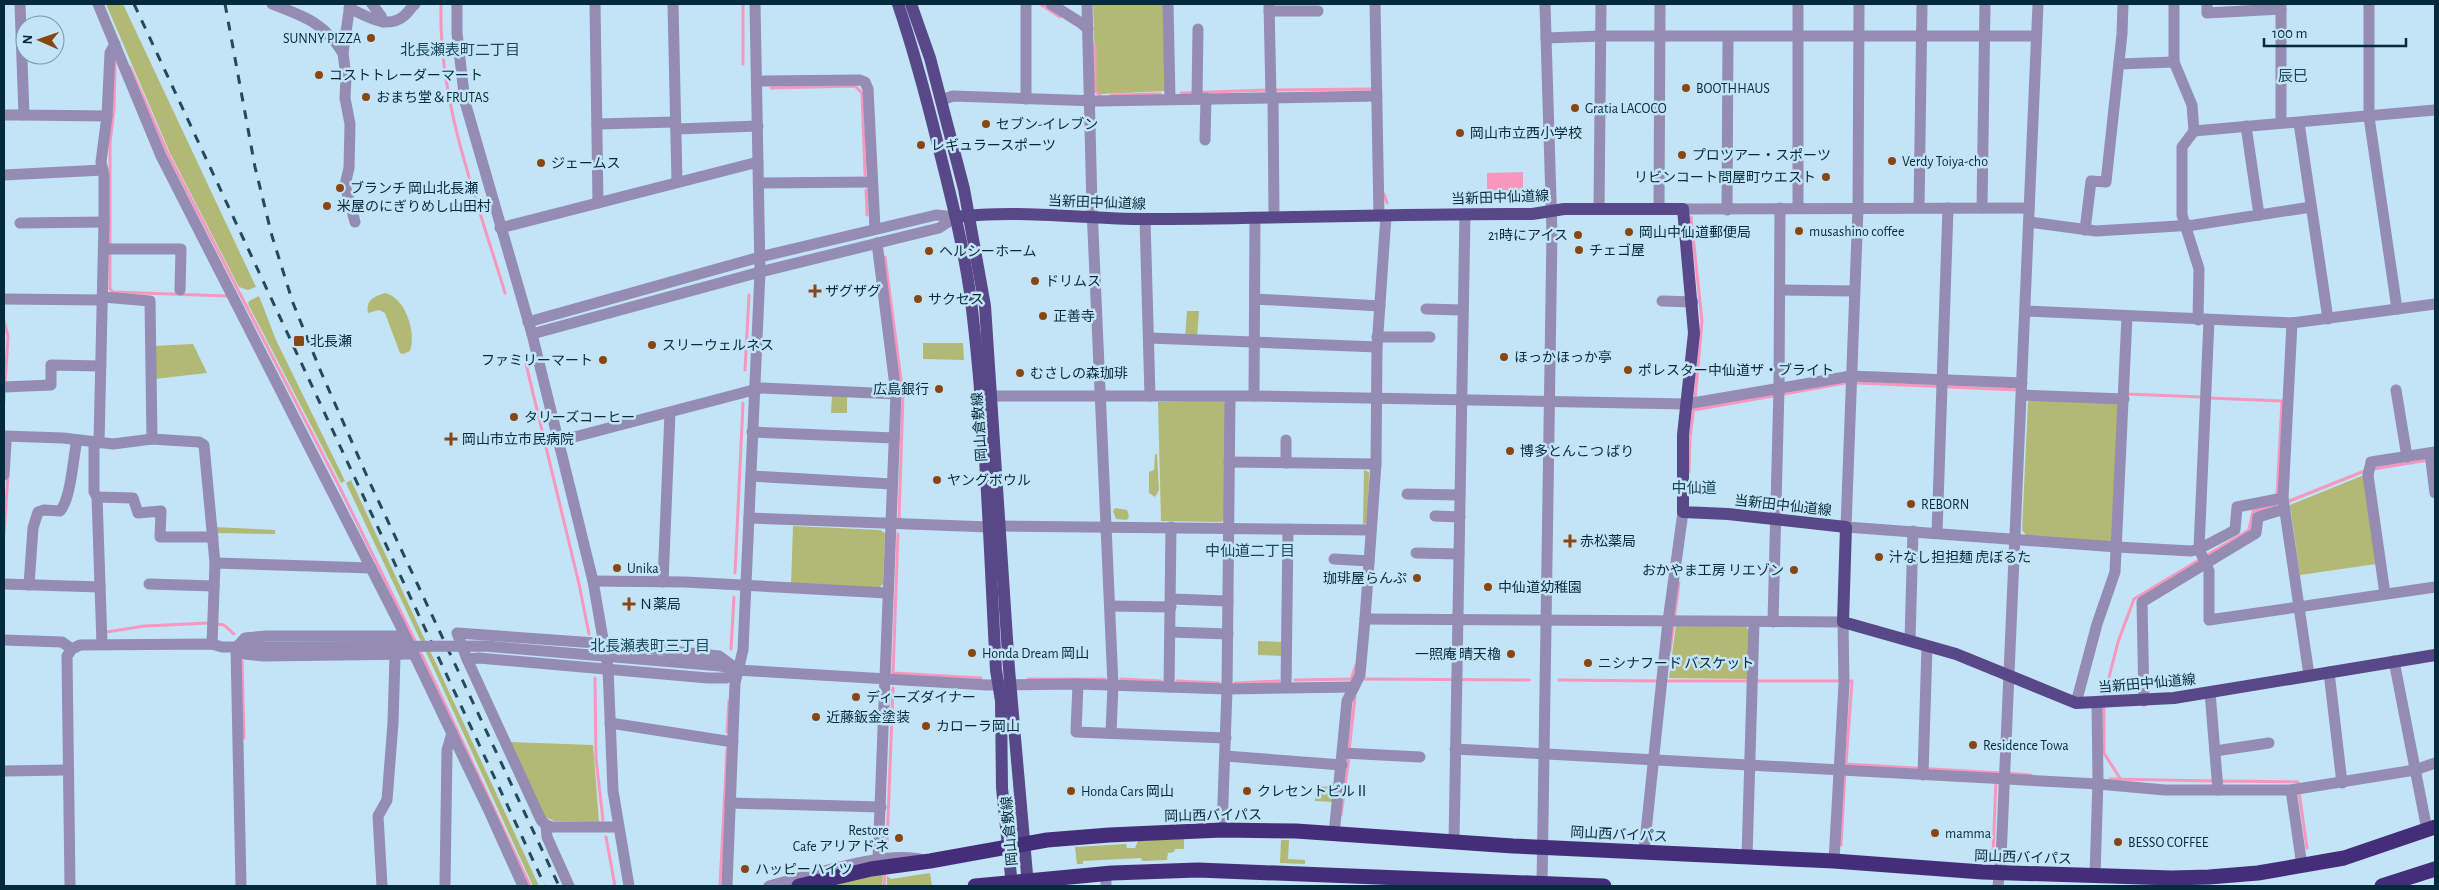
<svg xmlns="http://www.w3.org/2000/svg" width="2439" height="890" font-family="'Alegreya Sans','Noto Sans JP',sans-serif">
<rect width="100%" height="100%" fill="#c3e3f6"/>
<g fill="#b1b975">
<polygon points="106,4 123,4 256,287 248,290 239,287 170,153"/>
<polygon points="1093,4 1164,4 1165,91 1100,94 1096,91"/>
<path d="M385,293C405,297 417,333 410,351L403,354L400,353L385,313L379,310L368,313C366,300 373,297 385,293Z"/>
<polygon points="259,296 276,340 345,481 341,483 248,304 249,301"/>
<polygon points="1187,311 1199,311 1197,338 1185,338"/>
<polygon points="923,343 963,343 964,360 923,359"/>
<polygon points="193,344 207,373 154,379 153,346"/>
<polygon points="832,396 847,396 847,413 831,413"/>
<polygon points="2031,398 2119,404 2113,539 2109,542 2027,536 2022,530 2028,402"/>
<polygon points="1222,400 1226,405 1224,520 1221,522 1161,521 1158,402"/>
<polygon points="1155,454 1157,454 1159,490 1155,497 1149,493 1149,472 1154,470"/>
<polygon points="1364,470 1369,472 1368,521 1365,524 1363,524"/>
<polygon points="2364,475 2376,564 2300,575 2290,505"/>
<polygon points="351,480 539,886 533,886 434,669 346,483"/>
<polygon points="1115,508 1127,510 1129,516 1127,520 1116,519 1113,511"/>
<polygon points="793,526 880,530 885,533 883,584 878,589 791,585"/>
<polygon points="214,527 275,530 275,534 215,533"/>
<polygon points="1676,625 1745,625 1749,631 1748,679 1669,678"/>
<polygon points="1258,641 1283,642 1283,656 1258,655"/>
<polygon points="510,742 593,745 599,822 554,821 545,817"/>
<polygon points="1316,786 1333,787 1333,802 1315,801"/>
<polygon points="1184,838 1184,849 1175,849 1174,852 1168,853 1167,860 1142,861 1141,858 1083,861 1083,864 1077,864 1075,847 1126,844 1127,848 1135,848 1138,841"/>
<polygon points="1281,840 1289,840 1288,859 1305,860 1305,864 1280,863"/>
<polygon points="930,873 932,886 887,886 887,876 891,879"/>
<polygon points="871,875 883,875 882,886 826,886"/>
</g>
<polygon fill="#f797be" points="1523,172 1523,193 1487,194 1487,173"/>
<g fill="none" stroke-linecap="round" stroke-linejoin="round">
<g stroke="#f797be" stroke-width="3">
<path d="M441,4C438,103 477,199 505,293"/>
<polyline points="743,4 743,64"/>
<polyline points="1040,4 1060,17"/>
<polyline points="1095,44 1095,91 1100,95"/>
<polyline points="115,60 114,109 110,143 110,289 113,292 227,296"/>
<polyline points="130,67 168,154 338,484 416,643"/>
<polyline points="771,88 855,86 862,93 865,175"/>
<polyline points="1274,90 1372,89"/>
<polyline points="1181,93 1267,90"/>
<polyline points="1111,95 1160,94"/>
<polyline points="866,190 867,215"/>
<polyline points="1384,194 1387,203"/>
<polyline points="1691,217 1702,321 1695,400"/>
<polyline points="885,257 903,395 899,518 900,518"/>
<polyline points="4,321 8,336 5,384"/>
<polyline points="526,364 579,584 589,634"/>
<polyline points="745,370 749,295"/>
<polyline points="1858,383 2018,390"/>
<polyline points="2126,394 2202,397"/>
<polyline points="2209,398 2282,401 2277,496"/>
<polyline points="4,401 4,391"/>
<polyline points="1694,410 1845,383"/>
<polyline points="2373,469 2429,460"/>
<polyline points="1689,472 1690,437 1694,406"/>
<polyline points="2287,502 2367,470"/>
<polyline points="4,534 8,475"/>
<polyline points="898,534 893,673 981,678"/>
<polyline points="735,573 743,403"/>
<polyline points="216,624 224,625 234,634"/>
<polyline points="106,632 145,626 208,623"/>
<polyline points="419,649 530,886"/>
<polyline points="731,649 734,597"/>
<polyline points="1670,651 1679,583"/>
<polyline points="242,661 244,738"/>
<polyline points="595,678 596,759 603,820"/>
<polyline points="1028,679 1105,679"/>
<polyline points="1121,679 1161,681"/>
<polyline points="1351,679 1356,665"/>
<polyline points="1362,679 1529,680"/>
<polyline points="1295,680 1356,679"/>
<polyline points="1559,680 1659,681"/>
<polyline points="1177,681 1219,683"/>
<polyline points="1665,681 1749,681"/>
<polyline points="1755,681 1841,681"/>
<polyline points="1847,681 1852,681 1846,764 2001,773"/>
<polyline points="1235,683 1279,681"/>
<polyline points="2104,697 2118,642 2134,599 2249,530 2253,511 2276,505"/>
<polyline points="2104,706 2104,753 2121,780"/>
<polyline points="727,732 729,701"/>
<polyline points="1349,751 1355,697"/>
<polyline points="2007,773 2031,775"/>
<polyline points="2110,779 2214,781"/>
<polyline points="2220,781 2298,782 2298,786"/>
<polyline points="2299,792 2307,848"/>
<polyline points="1341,815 1349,757"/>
<polyline points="606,837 615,886"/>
<polyline points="1841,845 1845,772"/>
<polyline points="887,846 893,688"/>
<polyline points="1993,854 1996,781"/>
<polyline points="720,886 727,749"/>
<polyline points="884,886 885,874"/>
</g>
<g stroke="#948cb2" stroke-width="11">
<polyline points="20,4 24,115 107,116"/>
<polyline points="98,4 161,156 400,625 489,811 523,886"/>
<path d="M272,4C305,17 323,22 343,53"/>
<polyline points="350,4 343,53 346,77 345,98 350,124 349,168 345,185 355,222"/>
<polyline points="372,4 381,16 383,22"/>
<polyline points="457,4 457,33 465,102 532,334 593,581 608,668 613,791 629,886"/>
<polyline points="595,4 598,203"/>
<polyline points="673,4 677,182"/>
<polyline points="1051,4 1081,23 1088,29"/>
<polyline points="1087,4 1092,208 1113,685 1111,733"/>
<polyline points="1168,4 1170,99"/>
<polyline points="1269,4 1271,97"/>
<polyline points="1375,4 1379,216"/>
<polyline points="1798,4 1798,208"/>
<polyline points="1859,4 1858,208 1846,527 2117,547 2191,551 2199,549 2235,530 2237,507 2283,498"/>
<polyline points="2174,4 2174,62 2192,105 2194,131 2182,147 2182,215 2199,269 2198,320"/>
<polyline points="2207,4 2207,13 2281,9"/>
<polyline points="2281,4 2281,122"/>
<polyline points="2369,4 2369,117 2397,309"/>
<path d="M349,8C366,16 387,30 404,16C409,12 411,7 415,4"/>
<polyline points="1269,11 1318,11"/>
<polyline points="1546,38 1601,36 2036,36"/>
<polyline points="2119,64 2174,62"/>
<polyline points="757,81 860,80 865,82 868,89 875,229"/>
<polyline points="1273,97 1274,217"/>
<polyline points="1197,98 1198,29"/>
<polyline points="1026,99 1026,4"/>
<polyline points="942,100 953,96 1097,101 1377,96"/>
<polyline points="4,115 24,115"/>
<polyline points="2299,123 2328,319"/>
<polyline points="597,124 675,122"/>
<polyline points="2246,126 2259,215"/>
<polyline points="676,129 758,126"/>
<polyline points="2194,131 2435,110"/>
<polyline points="1205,140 1206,98"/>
<polyline points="4,175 103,170"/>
<polyline points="759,183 872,182"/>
<polyline points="1919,208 1922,4"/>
<polyline points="1982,208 1985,4"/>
<polyline points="1599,209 1601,4"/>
<polyline points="1659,209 1660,4"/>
<polyline points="1683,209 2029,208"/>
<polyline points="1727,210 1728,37"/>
<polyline points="1145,219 1150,396"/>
<polyline points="2029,222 2096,231 2194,225 2311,207"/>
<polyline points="20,223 104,222"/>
<polyline points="500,228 758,162"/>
<polyline points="2085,230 2091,181 2106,182 2122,34 2123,4"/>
<polyline points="877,243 896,394 878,859"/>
<polyline points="104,249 181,249 180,290"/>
<polyline points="1780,290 1854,291"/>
<polyline points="103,297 150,301 152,439"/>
<polyline points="4,299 103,300"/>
<polyline points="1255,299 1380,306"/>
<polyline points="1662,301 1693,302"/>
<polyline points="1426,309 1463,310"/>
<polyline points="2025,311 2292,323 2435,304"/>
<polyline points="2209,320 2199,549 2209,571 2209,620 2435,587"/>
<polyline points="528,322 760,257 936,215 956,217"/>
<polyline points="2292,323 2283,498 2309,675"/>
<polyline points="532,334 760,272 939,228 956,217"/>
<polyline points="1377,337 1430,337"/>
<polyline points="1149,338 1377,347"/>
<polyline points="4,387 51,385 51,365 101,366"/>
<polyline points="2396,390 2407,457"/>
<polyline points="2022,395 2124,399"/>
<polyline points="982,396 1254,396 1687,404 1851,376 2022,383"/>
<polyline points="1254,396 1255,218"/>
<polyline points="752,432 894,438"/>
<polyline points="4,436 63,438 113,444 152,439 199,442 204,445 215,563 212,644"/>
<polyline points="4,439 6,443 4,475"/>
<polyline points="559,441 761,388 896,394"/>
<polyline points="94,443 94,492 97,497 102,644"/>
<polyline points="99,443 104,222 104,176 101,162 107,116 110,53 115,44"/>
<polyline points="2430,453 2435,493"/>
<polyline points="1229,462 1376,464"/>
<polyline points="1286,463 1286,440"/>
<polyline points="751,476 892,484"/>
<polyline points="1407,494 1460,495"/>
<polyline points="97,497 133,498 138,513 161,511 160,537 213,537"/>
<polyline points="1435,516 1460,517"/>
<polyline points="749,518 989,527"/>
<polyline points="1001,526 1371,530"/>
<polyline points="1937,533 1948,208"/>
<polyline points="1416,553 1459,554"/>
<polyline points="1334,559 1369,561"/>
<polyline points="215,563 371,568"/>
<polyline points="593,581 685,582 887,593"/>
<polyline points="663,582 670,413"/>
<polyline points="4,584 100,587"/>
<polyline points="149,584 214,586"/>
<path d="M29,585L33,528L38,512L44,510L60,511C71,499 73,458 77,440"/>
<polyline points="2385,594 2368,475 2371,462 2435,452"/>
<polyline points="1171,599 1228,601"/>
<polyline points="1110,606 1171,607"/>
<polyline points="1365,619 1843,622 1844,684 1834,861"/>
<polyline points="1773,622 1779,388 1780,208"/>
<polyline points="1170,632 1228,634"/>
<polyline points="4,640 62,642 72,649"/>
<polyline points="1910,641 1913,531"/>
<polyline points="241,652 245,654 263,656 413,654"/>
<polyline points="467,659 479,658 708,678 726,678 737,670"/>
<polyline points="2394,661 2427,830"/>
<polyline points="721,666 737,670 987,685 1078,684 1227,689 1354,687"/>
<polyline points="2329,672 2342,783"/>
<polyline points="1078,684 1076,732 1226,738"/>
<polyline points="1169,687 1171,527"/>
<polyline points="1286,687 1288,529"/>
<polyline points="2210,692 2218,790"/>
<polyline points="2144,701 2142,602 2256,533 2258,517 2285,509"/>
<polyline points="2076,703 2097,624 2115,572 2127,316"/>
<polyline points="610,723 733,742"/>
<polyline points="1455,749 2098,784 2165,790 2291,790 2415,770 2435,763"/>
<polyline points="2215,751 2269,743"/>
<polyline points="1343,753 1420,757"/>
<polyline points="1225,756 1342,765"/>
<polyline points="4,771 68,770"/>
<polyline points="1923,775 1927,647"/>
<polyline points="2291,790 2302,866"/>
<polyline points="730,803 881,807"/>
<polyline points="546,825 547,837 569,886"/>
<polyline points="617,827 552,827 546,825 541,820 467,659 457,633 596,643 719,656 734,667"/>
<polyline points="1222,830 1227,689 1230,397"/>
<polyline points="1334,834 1347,701 1360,675 1365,619 1376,464 1377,347 1386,216"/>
<polyline points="1454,842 1465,214"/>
<polyline points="1644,851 1668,621 1683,512"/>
<polyline points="1747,857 1754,622"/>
<polyline points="1106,873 1106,886"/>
<polyline points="2095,876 2098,780 2097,703"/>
<polyline points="70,886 67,656 72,649 80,645 212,644 222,647 273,647"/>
<polyline points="241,886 236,648 245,638 266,636 403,636"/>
<polyline points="382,886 378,816 387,800 393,723 395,656"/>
<polyline points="445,886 447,750 452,733"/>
<polyline points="727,886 735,683 743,650 760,272 755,4"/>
<path d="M769,886C809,876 886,849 924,860"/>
<polyline points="1542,886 1552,233 1545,4"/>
<polyline points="1998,886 2001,858 2038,4"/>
</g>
<g stroke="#594889" stroke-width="12">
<path d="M898,4C914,51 927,100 939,149C951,197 963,244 970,293C986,418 989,544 996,670L1001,701L1002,788L1012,886"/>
<polyline points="911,4 930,58 964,189 985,306 1009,669 1028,886"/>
<path d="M956,217C1018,209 1083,219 1145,219C1274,219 1403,213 1532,214L1564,209H1683L1694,333L1683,435V512L1728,514L1846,527L1843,622L1956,654L2076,703L2174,698L2435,655"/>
</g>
<g stroke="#452e79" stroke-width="15">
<polyline points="799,886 871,869 930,861 1047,840 1109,835 1222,830 1296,831 1513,846 1834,861 1982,872 2172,878 2209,877 2258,873 2344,858 2435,827"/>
<polyline points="975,886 1112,873 1198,870 1604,886"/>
<polyline points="2382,886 2435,869"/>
</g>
<g stroke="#23495b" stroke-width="3" stroke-dasharray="9 9" stroke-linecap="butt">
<polyline points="134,4 545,886"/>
<polyline points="225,4 255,167 272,236 293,303 321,372 370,483 559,886"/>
</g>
<polyline stroke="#948cb2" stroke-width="11" points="273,647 485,646 721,666"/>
</g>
<g fill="#884712" stroke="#c3e3f6" stroke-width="2">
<circle cx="371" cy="38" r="5"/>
<circle cx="319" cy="75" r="5"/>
<circle cx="1686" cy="88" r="5"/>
<circle cx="366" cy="97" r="5"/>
<circle cx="1575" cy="108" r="5"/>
<circle cx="986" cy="124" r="5"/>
<circle cx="1460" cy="133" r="5"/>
<circle cx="921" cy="145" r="5"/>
<circle cx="1682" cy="155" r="5"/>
<circle cx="1892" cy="161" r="5"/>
<circle cx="541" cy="163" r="5"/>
<circle cx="1826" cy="177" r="5"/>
<circle cx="340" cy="188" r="5"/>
<circle cx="327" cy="206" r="5"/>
<circle cx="1799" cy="231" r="5"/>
<circle cx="1629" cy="232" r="5"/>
<circle cx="1578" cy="235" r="5"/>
<circle cx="1579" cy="250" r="5"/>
<circle cx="929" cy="251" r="5"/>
<circle cx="1035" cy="281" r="5"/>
<path d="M812.5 283.5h5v5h5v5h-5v5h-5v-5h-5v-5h5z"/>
<circle cx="918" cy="299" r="5"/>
<circle cx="1043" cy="316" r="5"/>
<rect x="293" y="335" width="12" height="12" rx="2.5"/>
<circle cx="652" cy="345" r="5"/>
<circle cx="1504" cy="357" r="5"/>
<circle cx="603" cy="360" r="5"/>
<circle cx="1628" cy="370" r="5"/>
<circle cx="1020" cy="373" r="5"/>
<circle cx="939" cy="389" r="5"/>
<circle cx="514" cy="417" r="5"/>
<path d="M448.5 431.5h5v5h5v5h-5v5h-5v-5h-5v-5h5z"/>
<circle cx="1510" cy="451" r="5"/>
<circle cx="937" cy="480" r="5"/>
<circle cx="1911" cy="504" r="5"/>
<path d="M1567.5 533.5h5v5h5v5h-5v5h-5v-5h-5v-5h5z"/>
<circle cx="1879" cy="557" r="5"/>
<circle cx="617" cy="568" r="5"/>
<circle cx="1794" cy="570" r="5"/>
<circle cx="1417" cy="578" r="5"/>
<circle cx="1488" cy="587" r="5"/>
<path d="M626.5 596.5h5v5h5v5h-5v5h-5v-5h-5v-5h5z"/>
<circle cx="972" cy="653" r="5"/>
<circle cx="1511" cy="654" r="5"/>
<circle cx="1588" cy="663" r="5"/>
<circle cx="856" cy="697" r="5"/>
<circle cx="816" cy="717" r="5"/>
<circle cx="926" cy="726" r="5"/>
<circle cx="1973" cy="745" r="5"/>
<circle cx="1071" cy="791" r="5"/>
<circle cx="1247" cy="791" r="5"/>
<circle cx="1935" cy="833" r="5"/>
<circle cx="899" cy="838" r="5"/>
<circle cx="2118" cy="842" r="5"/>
<circle cx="745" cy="869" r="5"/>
</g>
<g text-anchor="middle" stroke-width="5" stroke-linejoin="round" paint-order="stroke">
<g font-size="14" fill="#042b3d" stroke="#c3e3f6" text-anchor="start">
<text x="361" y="43" text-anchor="end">SUNNY PIZZA</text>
<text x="329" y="80">コストトレーダーマート</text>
<text x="1696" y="93">BOOTHHAUS</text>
<text x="376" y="102">おまち堂＆FRUTAS</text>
<text x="1585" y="113">Gratia LACOCO</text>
<text x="996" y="129">セブン-イレブン</text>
<text x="1470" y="138">岡山市立西小学校</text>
<text x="931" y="150">レギュラースポーツ</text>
<text x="1692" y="160">プロツアー・スポーツ</text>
<text x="1902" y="166">Verdy Toiya-cho</text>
<text x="551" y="168">ジェームス</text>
<text x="1816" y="182" text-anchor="end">リビンコート問屋町ウエスト</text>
<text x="350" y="193">ブランチ 岡山北長瀬</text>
<text x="337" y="211">米屋のにぎりめし山田村</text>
<text x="1809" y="236">musashino coffee</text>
<text x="1639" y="237">岡山中仙道郵便局</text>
<text x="1568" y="240" text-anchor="end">21時にアイス</text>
<text x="1589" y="255">チェゴ屋</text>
<text x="939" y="256">ヘルシーホーム</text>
<text x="1045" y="286">ドリムス</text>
<text x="825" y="296">ザグザグ</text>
<text x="928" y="304">サクセス</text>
<text x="1053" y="321">正善寺</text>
<text x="310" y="346">北長瀬</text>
<text x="662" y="350">スリーウェルネス</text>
<text x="1514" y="362">ほっかほっか亭</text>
<text x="593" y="365" text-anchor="end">ファミリーマート</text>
<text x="1638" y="375">ポレスター中仙道ザ・ブライト</text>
<text x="1030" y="378">むさしの森珈琲</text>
<text x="929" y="394" text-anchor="end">広島銀行</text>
<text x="524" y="422">タリーズコーヒー</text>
<text x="462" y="444">岡山市立市民病院</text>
<text x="1520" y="456">博多とんこつ ばり</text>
<text x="947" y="485">ヤングボウル</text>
<text x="1921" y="509">REBORN</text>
<text x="1580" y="546">赤松薬局</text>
<text x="1889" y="562">汁なし担担麺 虎ぼるた</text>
<text x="627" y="573">Unika</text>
<text x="1784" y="575" text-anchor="end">おかやま工房 リエゾン</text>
<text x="1407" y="583" text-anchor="end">珈琲屋らんぷ</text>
<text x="1498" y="592">中仙道幼稚園</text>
<text x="639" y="609">Ｎ薬局</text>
<text x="982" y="658">Honda Dream 岡山</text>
<text x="1501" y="659" text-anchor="end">一照庵 晴天櫓</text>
<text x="1598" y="668">ニシナフード バスケット</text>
<text x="866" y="702">ディーズダイナー</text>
<text x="826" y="722">近藤鈑金塗装</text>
<text x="936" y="731">カローラ岡山</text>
<text x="1983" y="750">Residence Towa</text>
<text x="1081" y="796">Honda Cars 岡山</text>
<text x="1257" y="796">クレセントビルⅡ</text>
<text x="889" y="835" text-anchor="end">Restore<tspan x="889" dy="16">Cafe アリアドネ</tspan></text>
<text x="1945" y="838">mamma</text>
<text x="2128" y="847">BESSO COFFEE</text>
<text x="755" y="874">ハッピーハイツ</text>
</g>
<g font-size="14" fill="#042b3d" stroke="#c3e3f6">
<text transform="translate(1500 197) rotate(-2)" y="5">当新田中仙道線</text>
<text transform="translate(1097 202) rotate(2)" y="5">当新田中仙道線</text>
<text transform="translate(979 427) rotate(-94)" y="5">岡山倉敷線</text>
<text transform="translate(1783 505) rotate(6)" y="5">当新田中仙道線</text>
<text transform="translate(2147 683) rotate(-5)" y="5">当新田中仙道線</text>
<text transform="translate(1213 815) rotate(-1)" y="5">岡山西バイパス</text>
<text transform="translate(1009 831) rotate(-95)" y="5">岡山倉敷線</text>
<text transform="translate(1619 834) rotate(3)" y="5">岡山西バイパス</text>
<text transform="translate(2023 857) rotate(2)" y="5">岡山西バイパス</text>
</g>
<g font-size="15" fill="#17465e" stroke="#c3e3f6">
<text x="460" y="55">北長瀬表町二丁目</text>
<text x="2293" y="81">辰巳</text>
<text x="1694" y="493">中仙道</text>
<text x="1250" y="556">中仙道二丁目</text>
<text x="650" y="651">北長瀬表町三丁目</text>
</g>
</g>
<rect width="2439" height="890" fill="none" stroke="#042b3d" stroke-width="10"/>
<g transform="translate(40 40) rotate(272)"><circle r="24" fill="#c3e3f6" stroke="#7799ac"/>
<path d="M0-4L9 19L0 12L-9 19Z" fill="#884712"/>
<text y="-8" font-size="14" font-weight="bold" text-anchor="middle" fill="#042b3d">N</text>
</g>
<path d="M2264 38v8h142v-8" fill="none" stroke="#042b3d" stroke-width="2.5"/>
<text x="2272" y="38" font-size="15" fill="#042b3d" stroke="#c3e3f6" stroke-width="4" paint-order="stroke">100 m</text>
</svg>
